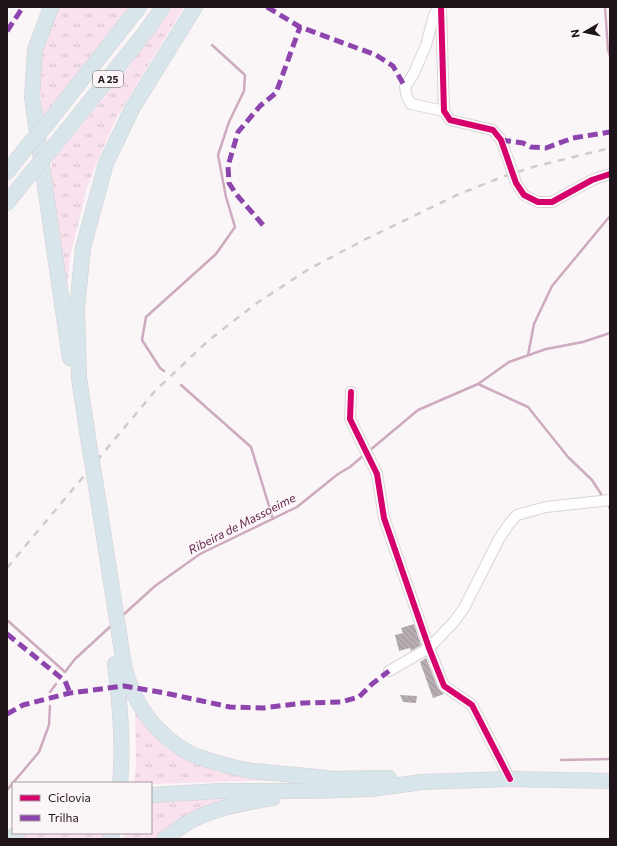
<svg xmlns="http://www.w3.org/2000/svg" width="617" height="846" font-family="Commissioner,sans-serif">
<defs>
<pattern id="grass-tufts" width="24" height="20" patternUnits="userSpaceOnUse"><rect width="24" height="20" fill="#f9e1ee"/><path d="M3 7l-1-3M5 7V3M7 7l1-3M15 17l-1-3M17 17v-4M19 17l1-3" fill="none" stroke="#d5c0cc"/></pattern>
<pattern id="building-back-hatch" width="6" height="6" patternUnits="userSpaceOnUse"><rect width="6" height="6" fill="#b5adb1"/><path d="M-1 5l2 2M0 0l6 6M5-1l2 2" fill="none" stroke="#9b9498"/></pattern>
</defs>
<rect width="100%" height="100%" fill="#faf6f8"/>
<g fill="url(#grass-tufts)">
<polygon points="55,7 129,7 44,115 42,114 40,86 44,36"/>
<polygon points="173,7 184,7 118,115 98,159 87,188 70,257 66,300 50,171 52,162 127,69"/>
<polygon points="135,706 147,727 166,748 187,761 277,780 151,784 151,783 134,783 136,765"/>
<polygon points="256,797 159,839 123,839 124,833 151,833 151,802"/>
<polygon points="29,833 107,833 105,839 19,839"/>
</g>
<g fill="none" stroke-linecap="round" stroke-linejoin="round">
<g stroke="#cdaabe" stroke-width="2.5">
<polyline points="605,7 608,50 610,56"/>
<polyline points="528,355 534,324 552,286 610,216"/>
<polyline points="164,371 160,368 142,340 146,317 216,254 235,227 226,197 218,155 229,122 244,91 245,75 212,45"/>
<polyline points="478,384 509,362 546,349 583,342 610,333"/>
<polyline points="181,385 251,447 273,519"/>
<polyline points="369,451 418,410 478,384 528,407 568,457 592,480 601,494"/>
<polyline points="609,507 610,509"/>
<polyline points="122,616 155,586 200,554 297,507 338,474 350,467 364,455"/>
<polyline points="7,620 65,672 75,659 112,625"/>
<polyline points="50,692 56,684"/>
<polyline points="561,760 610,759"/>
<polyline points="7,790 39,752 49,725 50,706"/>
</g>
</g>
<g fill="url(#building-back-hatch)">
<polygon points="414,624 421,645 411,651 410,648 399,651 395,635 403,633 401,628"/>
<polygon points="426,658 438,688 444,694 433,698 420,662"/>
<polygon points="400,695 417,696 416,703 403,702"/>
</g>
<g fill="none" stroke-linecap="round" stroke-linejoin="round">
<g stroke="#dad2d7" stroke-width="12">
<g id="minor">
<polyline points="439,7 434,15 426,45 414,73 405,87 407,97 411,104 444,111"/>
<polyline points="441,7 444,111 450,120 493,130 501,140 508,159"/>
<polyline points="516,183 524,195 538,202 552,202 592,180 610,174"/>
<polyline points="351,392 350,419 377,474 384,518 429,648 444,686 472,705 510,779"/>
<polyline points="389,671 429,648 453,623 464,608 499,539 509,524 517,515 546,507 610,500"/>
</g>
</g>
<g stroke="#d5d1d3" stroke-width="16">
<g id="highway">
<polyline points="51,7 35,50 32,97 70,358"/>
<polyline points="46,125 139,7"/>
<polyline points="51,150 144,34 163,7"/>
<polyline points="7,172 26,148"/>
<polyline points="7,203 31,173"/>
<polyline points="89,444 79,378 77,308 83,248 106,163 133,107 195,7"/>
<path d="M96,486L124,665C133,703 154,733 189,753C200,759 216,762 229,766C237,768 245,770 253,771C279,774 305,775 331,779"/>
<path d="M115,664C120,703 124,744 120,783"/>
<polyline points="321,779 389,778"/>
<polyline points="151,795 220,791 309,791 371,789 422,782 510,779 610,781"/>
<polyline points="9,839 18,833"/>
<polyline points="110,839 112,833"/>
<path d="M164,839C172,834 179,828 187,823C212,808 244,803 273,798"/>
</g>
</g>
<use href="#minor" stroke="#fefefe" stroke-width="10"/>
<use href="#highway" stroke="#d8e5ea" stroke-width="15"/>
<polyline stroke="#cdcbcc" stroke-width="2.5" stroke-dasharray="7 7" stroke-linecap="butt" points="7,568 155,391 209,340 257,303 309,269 364,240 457,195 502,177 533,167 610,148"/>
<g stroke="#dad2d7" stroke-width="12" stroke-linecap="butt">
<polyline id="minor-bridge" points="508,159 516,183"/>
</g>
<g stroke="#d5d1d3" stroke-width="16" stroke-linecap="butt">
<g id="highway-bridge">
<polyline points="26,148 46,125"/>
<polyline points="31,173 51,150"/>
<polyline points="89,444 96,486"/>
</g>
</g>
<use href="#minor-bridge" stroke="#fefefe" stroke-width="10"/>
<use href="#highway-bridge" stroke="#d8e5ea" stroke-width="15"/>
<g stroke="#8e44ad" stroke-width="5" stroke-dasharray="10 5" stroke-linecap="butt">
<polyline points="267,7 300,27 376,55 393,66 405,87"/>
<polyline points="7,31 23,7"/>
<polyline points="501,140 523,143 531,147 546,148 573,138 610,132"/>
<polyline points="263,225 236,194 229,183 228,166 238,132 260,106 276,93 300,27"/>
<polyline points="7,634 65,681 70,693"/>
<polyline points="7,714 23,705 70,693 124,686 165,693 230,707 263,708 303,703 341,702 359,697 372,684 389,671"/>
</g>
<g stroke="#fbf5f8" stroke-width="8">
<g id="cycleway">
<polyline points="441,7 444,111 450,120 493,130 501,140 516,183 524,195 538,202 552,202 592,180 610,174"/>
<polyline points="351,392 350,419 377,474 384,518 429,648 444,686 472,705 510,779"/>
</g>
</g>
<use href="#cycleway" stroke="#d6006c" stroke-width="6"/>
</g>
<g text-anchor="middle" stroke-width="3" stroke-linejoin="round" paint-order="stroke">
<rect fill="#fbf5f8" stroke="#61585d" stroke-width="1" x="93" y="71" width="30" height="16" rx="3"/>
<g font-size="10" font-weight="bold" fill="#1f141a">
<text x="108" y="83">A 25</text>
</g>
<g font-size="12" font-style="italic" fill="#63274d" stroke="#fbf5f8">
<text transform="translate(242 524) rotate(-27)" y="4">Ribeira de Massoeime</text>
</g>
</g>
<rect width="617" height="846" fill="none" stroke="#1f141a" stroke-width="16"/>
<rect x="12" y="782" width="140" height="52" fill="#fbf5f8" stroke="#a39b9f"/>
<rect x="20" y="795" width="20" height="6" fill="#d6006c" stroke="#a39b9f"/>
<text x="48" y="802" font-size="12" fill="#1f141a">Ciclovia</text>
<rect x="20" y="815" width="20" height="6" fill="#8e44ad" stroke="#a39b9f"/>
<text x="48" y="822" font-size="12" fill="#1f141a">Trilha</text>
<g transform="translate(585 32) rotate(261)" stroke="#fbf5f8" stroke-width="3" paint-order="stroke">
<path d="M0-3L7 15L0 10L-7 15Z" fill="#1f141a"/>
<text y="-6" font-size="11" font-weight="bold" text-anchor="middle" fill="#1f141a">N</text>
</g>
</svg>
